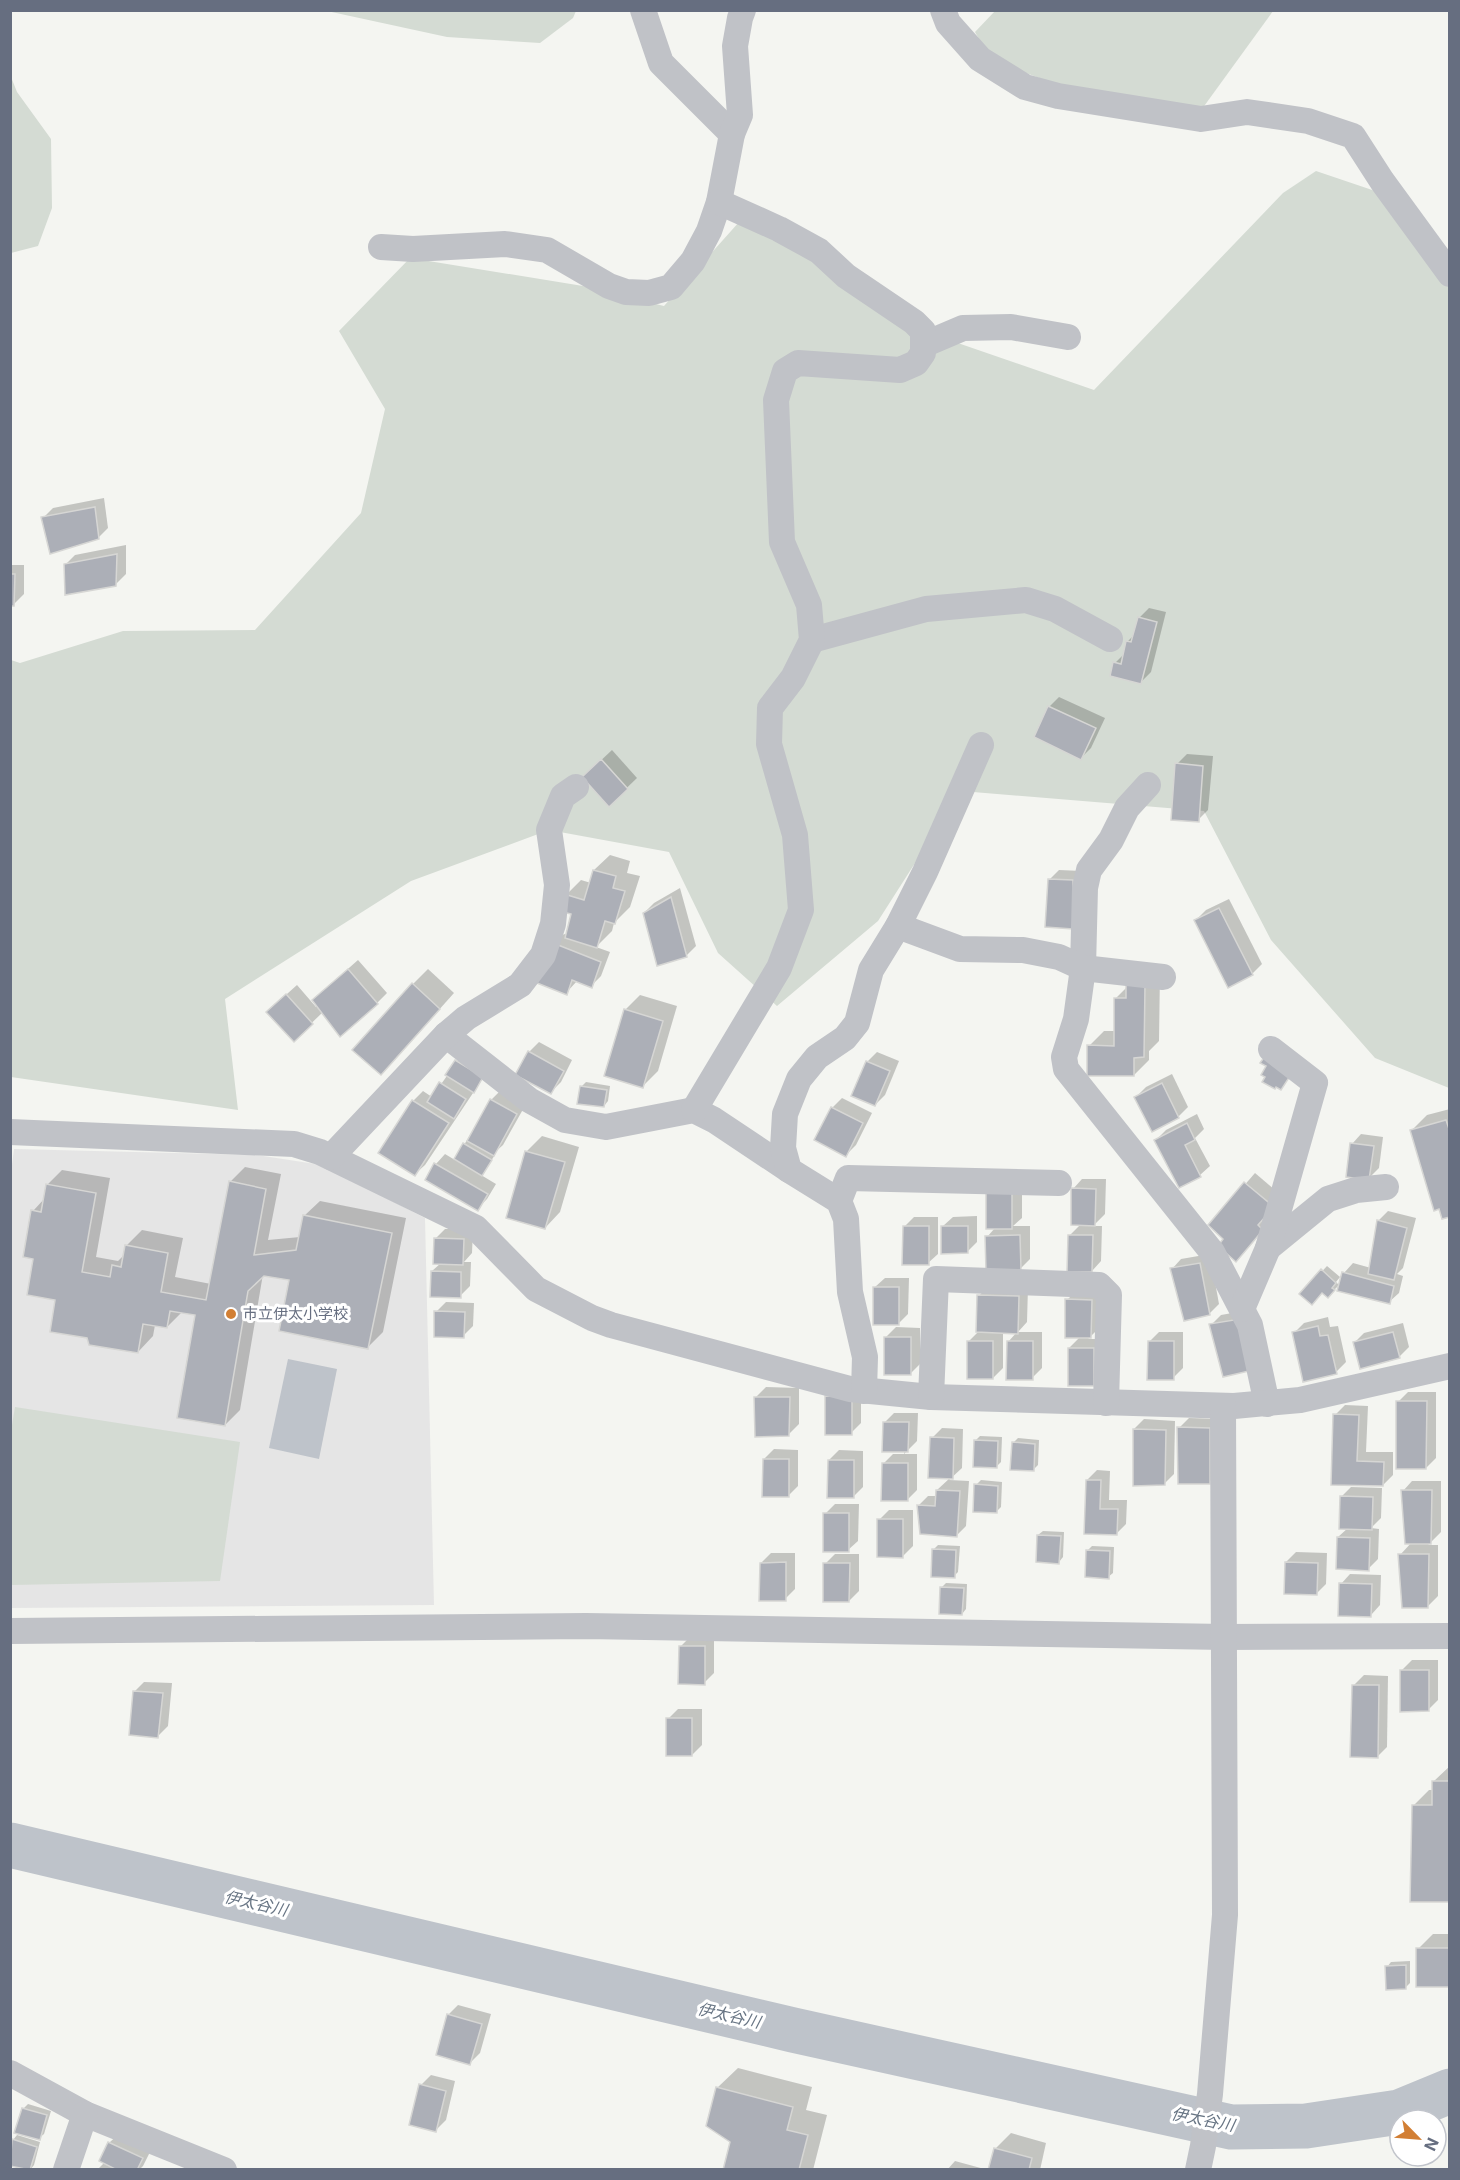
<svg xmlns="http://www.w3.org/2000/svg" width="1460" height="2180" font-family="Inter,'Noto Sans JP',sans-serif">
<rect width="100%" height="100%" fill="#f4f5f1"/>
<polygon fill="#e5e5e5" points="14,1149 257,1155 322,1165 425,1218 434,1605 11,1608 10,1181"/>
<g fill="#d4dbd3">
<polygon points="327,11 576,10 576,11 573,18 540,43 447,37"/>
<polygon points="995,11 1273,11 1202,109 1074,91 991,60 975,32"/>
<polygon points="11,77 17,92 51,139 52,208 38,246 11,253"/>
<polygon points="1316,171 1384,194 1449,285 1449,1088 1375,1058 1271,940 1204,811 961,791 878,921 777,1006 718,953 669,852 549,830 411,881 225,999 238,1110 11,1077 11,660 20,663 123,631 255,630 361,513 385,409 339,331 410,258 583,286 664,306 748,212 923,331 1094,390 1283,193"/>
<polygon points="15,1407 240,1442 220,1581 11,1585 10,1437"/>
</g>
<polygon fill="#bec3ca" points="288,1359 337,1369 319,1459 269,1448"/>
<g fill="#0003">
<polygon points="104,498 108,528 98,538 43,518 53,508"/>
<polygon points="126,545 126,574 115,585 65,565 75,555"/>
<polygon points="10,565 24,565 24,594 14,604 10,604"/>
<polygon points="1149,608 1166,612 1151,672 1141,682 1115,663 1125,653 1127,642 1135,634 1139,618"/>
<polygon points="1059,697 1105,718 1091,748 1081,758 1049,707"/>
<polygon points="612,750 637,778 609,805 594,767"/>
<polygon points="1187,754 1213,756 1208,810 1198,820 1177,764"/>
<polygon points="610,855 630,861 627,873 640,876 630,907 614,923 612,931 596,947 610,952 601,976 591,986 577,981 566,993 554,944 564,934 567,935 573,913 566,895 581,880 591,883 594,870"/>
<polygon points="1059,870 1082,871 1082,917 1049,880"/>
<polygon points="680,888 696,946 686,956 644,913 654,903"/>
<polygon points="1229,899 1262,964 1252,974 1196,920 1206,910"/>
<polygon points="358,960 387,993 377,1003 323,1012 294,1040 278,1002 297,985 316,1007 324,990"/>
<polygon points="428,969 454,993 396,1058 413,984"/>
<polygon points="1160,971 1159,1041 1149,1051 1149,1060 1134,1075 1089,1046 1104,1031 1116,1031 1116,998 1127,987"/>
<polygon points="640,995 677,1006 658,1071 643,1086 625,1010"/>
<polygon points="539,1042 572,1060 561,1082 551,1092 529,1052"/>
<polygon points="877,1052 899,1061 885,1095 875,1105 867,1062"/>
<polygon points="461,1056 487,1072 425,1165 415,1174 413,1101 423,1091 432,1097"/>
<polygon points="1172,1074 1188,1107 1178,1117 1136,1097 1146,1087"/>
<polygon points="586,1082 610,1086 608,1101 604,1106 581,1087"/>
<polygon points="501,1090 526,1104 503,1145 493,1154 495,1155 481,1175 496,1184 487,1199 477,1209 436,1164 445,1154 455,1160 491,1100"/>
<polygon points="842,1098 872,1113 856,1145 846,1155 816,1140 832,1108"/>
<polygon points="1450,1109 1450,1215 1412,1130 1427,1115"/>
<polygon points="1197,1114 1204,1129 1195,1138 1210,1166 1200,1175 1156,1140 1166,1130"/>
<polygon points="1361,1134 1383,1137 1379,1168 1369,1178 1352,1144"/>
<polygon points="542,1136 579,1147 560,1212 545,1228 508,1217 527,1151"/>
<polygon points="245,1167 281,1174 268,1240 300,1237 304,1216 320,1201 406,1218 383,1332 368,1347 291,1279 263,1274 240,1410 225,1425 197,1314 182,1312 167,1327 155,1325 153,1336 138,1352 88,1337 57,1299 35,1258 33,1211 45,1198 47,1185 62,1170 110,1178 96,1257 118,1261 125,1254 127,1245 142,1230 183,1238 175,1277 211,1284 230,1182"/>
<polygon points="1255,1173 1282,1196 1272,1220 1246,1250 1225,1239 1210,1225"/>
<polygon points="1082,1179 1106,1179 1105,1214 1093,1226 1102,1226 1101,1261 1092,1271 1069,1236 1081,1224 1073,1189"/>
<polygon points="1022,1182 1022,1218 1013,1226 1030,1226 1030,1259 1020,1269 987,1237 995,1228 988,1191"/>
<polygon points="1388,1211 1416,1218 1403,1268 1397,1274 1403,1276 1399,1293 1389,1302 1344,1273 1353,1263 1371,1268 1378,1221"/>
<polygon points="977,1216 977,1242 967,1252 943,1226 953,1217"/>
<polygon points="914,1217 938,1217 938,1254 928,1263 904,1227"/>
<polygon points="445,1229 473,1229 472,1253 464,1262 471,1262 470,1286 460,1296 432,1271 441,1263 435,1239"/>
<polygon points="1210,1254 1219,1304 1209,1314 1172,1269 1181,1259"/>
<polygon points="1327,1266 1340,1277 1336,1282 1339,1285 1328,1296 1323,1292 1301,1294"/>
<polygon points="885,1278 909,1278 908,1314 898,1324 875,1287"/>
<polygon points="988,1286 1028,1287 1027,1322 1018,1332 1042,1332 1042,1368 1032,1378 1008,1342 1017,1332 1003,1332 1003,1368 993,1378 969,1341 978,1332 979,1296"/>
<polygon points="1077,1290 1101,1290 1100,1327 1088,1339 1103,1339 1093,1385 1069,1348 1081,1336 1067,1300"/>
<polygon points="446,1302 474,1303 473,1326 463,1336 436,1312"/>
<polygon points="1249,1310 1248,1370 1211,1325 1221,1315"/>
<polygon points="1328,1317 1330,1327 1338,1326 1346,1362 1336,1372 1294,1333 1304,1323"/>
<polygon points="1403,1323 1409,1347 1399,1357 1354,1343 1364,1333"/>
<polygon points="896,1327 920,1328 920,1364 910,1374 886,1337"/>
<polygon points="1159,1332 1183,1332 1183,1368 1173,1378 1149,1342"/>
<polygon points="766,1387 799,1388 799,1424 789,1434 756,1397"/>
<polygon points="861,1387 861,1423 851,1433 827,1433"/>
<polygon points="1408,1392 1436,1392 1436,1458 1426,1468 1398,1402"/>
<polygon points="1345,1405 1368,1406 1366,1452 1393,1452 1393,1475 1383,1485 1333,1483 1335,1415"/>
<polygon points="894,1413 918,1413 917,1441 904,1454 917,1454 917,1490 907,1500 883,1464 893,1454 904,1454 904,1451 884,1423"/>
<polygon points="1189,1418 1220,1419 1219,1472 1209,1482 1179,1428"/>
<polygon points="1144,1419 1175,1421 1174,1474 1164,1484 1134,1429"/>
<polygon points="942,1428 963,1429 962,1468 949,1480 969,1481 966,1526 956,1536 919,1505 928,1496 937,1496 937,1490 950,1478 932,1438"/>
<polygon points="980,1436 1002,1437 1001,1462 996,1467 976,1440"/>
<polygon points="1018,1438 1039,1440 1038,1465 1033,1470 1013,1443"/>
<polygon points="774,1449 798,1450 798,1486 788,1496 764,1459"/>
<polygon points="839,1450 863,1451 863,1487 853,1497 829,1460"/>
<polygon points="1097,1470 1110,1471 1109,1500 1127,1500 1126,1524 1117,1533 1085,1533 1087,1480"/>
<polygon points="981,1480 1002,1482 1001,1507 996,1512 976,1485"/>
<polygon points="1412,1481 1441,1481 1441,1532 1428,1545 1438,1545 1438,1596 1428,1606 1400,1555 1412,1542 1403,1491"/>
<polygon points="1351,1487 1382,1488 1381,1518 1371,1528 1379,1529 1378,1559 1368,1569 1338,1537 1348,1528 1341,1497"/>
<polygon points="835,1504 859,1504 858,1541 848,1550 825,1514"/>
<polygon points="889,1510 913,1510 913,1546 903,1556 879,1520"/>
<polygon points="1043,1531 1064,1532 1063,1557 1059,1562 1038,1535"/>
<polygon points="938,1545 960,1546 958,1572 954,1576 933,1550"/>
<polygon points="1092,1546 1114,1547 1113,1573 1108,1577 1088,1550"/>
<polygon points="1296,1552 1327,1553 1326,1584 1316,1594 1286,1562"/>
<polygon points="771,1553 795,1553 795,1589 785,1599 761,1563"/>
<polygon points="835,1554 859,1554 859,1591 849,1601 825,1564"/>
<polygon points="1350,1574 1381,1575 1380,1605 1371,1615 1341,1584"/>
<polygon points="946,1583 967,1584 966,1609 962,1614 942,1587"/>
<polygon points="690,1637 714,1637 714,1673 704,1683 680,1647"/>
<polygon points="1412,1660 1438,1660 1438,1700 1428,1710 1402,1670"/>
<polygon points="1364,1675 1388,1676 1387,1747 1377,1757 1354,1685"/>
<polygon points="144,1682 172,1683 168,1726 158,1736 134,1692"/>
<polygon points="678,1709 702,1709 702,1745 692,1755 668,1719"/>
<polygon points="1450,1766 1450,1901 1414,1805 1429,1790 1434,1790 1434,1781"/>
<polygon points="1433,1934 1450,1934 1450,1986 1418,1949"/>
<polygon points="1410,1961 1410,1983 1406,1987 1387,1967 1391,1962"/>
<polygon points="458,2005 491,2014 480,2053 470,2063 448,2015"/>
<polygon points="738,2068 812,2087 806,2110 827,2115 813,2170 724,2170 732,2141 717,2088"/>
<polygon points="431,2075 455,2081 446,2120 436,2130 421,2085"/>
<polygon points="28,2104 51,2111 44,2134 39,2138 23,2109"/>
<polygon points="120,2133 152,2148 143,2166 139,2170 97,2170 105,2162 101,2160 110,2142"/>
<polygon points="1011,2133 1046,2143 1040,2170 990,2170 995,2149"/>
<polygon points="17,2135 40,2142 34,2165 30,2170 10,2164 10,2149 13,2140"/>
<polygon points="955,2161 988,2170 947,2170"/>
</g>
<g fill="none" stroke-linecap="round" stroke-linejoin="round">
<polyline stroke="#bec3ca" stroke-width="45" points="10,1845 793,2030 1231,2127 1306,2126 1399,2112 1450,2091"/>
</g>
<g fill="#acafb7" stroke="#d6d6d4" stroke-width="1.5">
<polygon points="95,507 99,539 50,554 41,517"/>
<polygon points="117,554 116,586 65,595 64,564"/>
<polygon points="10,574 15,574 14,606 10,606"/>
<polygon points="1138,617 1157,622 1141,684 1110,676 1113,662 1121,664 1126,641 1131,642"/>
<polygon points="1048,706 1096,728 1081,760 1034,737"/>
<polygon points="601,759 628,789 609,807 582,777"/>
<polygon points="1175,763 1203,766 1199,822 1171,820"/>
<polygon points="593,870 616,876 613,888 625,891 615,924 605,921 597,948 565,938 571,914 559,911 564,894 584,900"/>
<polygon points="1048,879 1073,880 1073,929 1045,927"/>
<polygon points="671,897 687,957 657,966 643,913"/>
<polygon points="1219,908 1253,975 1228,988 1194,920"/>
<polygon points="553,943 601,962 592,988 572,980 567,995 537,983"/>
<polygon points="348,969 378,1004 340,1037 312,1000"/>
<polygon points="412,983 440,1009 381,1075 352,1050"/>
<polygon points="1126,985 1145,985 1144,1057 1134,1058 1134,1076 1087,1076 1087,1045 1114,1046 1114,998 1126,998"/>
<polygon points="286,994 313,1024 294,1042 266,1012"/>
<polygon points="624,1009 663,1021 643,1088 604,1076"/>
<polygon points="528,1051 564,1071 551,1094 515,1075"/>
<polygon points="1265,1056 1292,1073 1281,1090 1276,1087 1275,1089 1262,1082 1265,1077 1261,1075 1266,1066 1260,1063"/>
<polygon points="455,1060 483,1077 474,1093 445,1075"/>
<polygon points="866,1061 890,1071 875,1106 851,1096"/>
<polygon points="439,1082 466,1099 454,1119 427,1102"/>
<polygon points="1162,1083 1179,1118 1152,1132 1134,1097"/>
<polygon points="580,1086 607,1090 604,1107 577,1104"/>
<polygon points="490,1099 517,1114 494,1156 467,1141"/>
<polygon points="412,1100 449,1123 415,1176 378,1153"/>
<polygon points="831,1107 863,1123 846,1157 814,1140"/>
<polygon points="1446,1120 1450,1132 1450,1217 1442,1219 1439,1209 1434,1211 1410,1130"/>
<polygon points="1187,1123 1195,1140 1185,1145 1201,1177 1179,1188 1154,1140"/>
<polygon points="463,1143 492,1160 482,1176 454,1159"/>
<polygon points="1350,1143 1374,1146 1369,1180 1346,1177"/>
<polygon points="525,1151 565,1162 545,1229 506,1218"/>
<polygon points="434,1163 488,1194 478,1211 425,1180"/>
<polygon points="229,1181 266,1189 254,1255 296,1250 303,1215 392,1233 368,1349 279,1331 289,1280 264,1276 248,1291 225,1426 177,1418 195,1315 170,1311 167,1328 143,1324 138,1353 89,1345 87,1338 50,1332 55,1300 27,1295 33,1259 23,1257 31,1210 41,1212 46,1184 96,1193 82,1272 110,1277 112,1265 121,1267 125,1245 168,1253 161,1292 206,1300"/>
<polygon points="1244,1182 1274,1207 1258,1225 1263,1230 1236,1262 1218,1246 1223,1239 1208,1225"/>
<polygon points="1071,1188 1096,1189 1095,1226 1071,1225"/>
<rect x="986" y="1191" width="26" height="38"/>
<polygon points="1377,1220 1407,1228 1394,1280 1368,1274"/>
<polygon points="903,1226 929,1226 929,1265 902,1265"/>
<polygon points="941,1226 968,1226 968,1253 941,1254"/>
<polygon points="1020,1235 1021,1270 986,1271 985,1236"/>
<polygon points="1068,1235 1093,1235 1092,1272 1067,1272"/>
<polygon points="434,1238 464,1239 463,1265 433,1264"/>
<polygon points="1200,1263 1210,1315 1184,1321 1170,1268"/>
<polygon points="1321,1269 1336,1283 1332,1288 1335,1290 1328,1298 1322,1293 1312,1305 1299,1294"/>
<polygon points="431,1271 461,1272 461,1298 430,1297"/>
<polygon points="1342,1272 1394,1286 1390,1304 1337,1291"/>
<rect x="873" y="1287" width="26" height="38"/>
<polygon points="977,1295 1019,1296 1018,1334 976,1332"/>
<polygon points="1065,1299 1092,1300 1091,1338 1065,1338"/>
<polygon points="434,1311 465,1312 464,1338 434,1337"/>
<polygon points="1240,1319 1249,1371 1223,1377 1209,1324"/>
<polygon points="1318,1326 1320,1336 1328,1335 1337,1374 1303,1382 1292,1332"/>
<polygon points="1393,1332 1400,1358 1360,1369 1353,1342"/>
<rect x="884" y="1337" width="27" height="38"/>
<rect x="967" y="1341" width="26" height="38"/>
<polygon points="1007,1341 1033,1341 1033,1380 1006,1380"/>
<polygon points="1148,1341 1174,1341 1174,1380 1147,1380"/>
<rect x="1068" y="1348" width="26" height="38"/>
<polygon points="825,1396 852,1397 852,1435 825,1435"/>
<polygon points="754,1397 790,1397 789,1436 755,1437"/>
<polygon points="1396,1401 1427,1401 1426,1469 1396,1469"/>
<polygon points="1333,1414 1359,1415 1357,1461 1384,1462 1383,1486 1331,1485"/>
<polygon points="883,1422 909,1422 908,1452 882,1452"/>
<polygon points="1177,1427 1210,1428 1210,1484 1178,1484"/>
<polygon points="1133,1429 1166,1430 1165,1485 1133,1486"/>
<polygon points="930,1437 954,1438 953,1479 928,1478"/>
<polygon points="974,1440 998,1441 997,1468 973,1467"/>
<polygon points="1012,1442 1035,1444 1034,1471 1010,1470"/>
<polygon points="763,1459 789,1459 789,1497 762,1497"/>
<polygon points="828,1460 854,1460 854,1498 827,1498"/>
<polygon points="882,1463 908,1463 908,1501 881,1501"/>
<polygon points="1086,1480 1101,1480 1100,1509 1118,1509 1117,1535 1084,1534"/>
<polygon points="974,1484 998,1486 997,1513 973,1512"/>
<polygon points="936,1490 960,1491 957,1537 920,1534 917,1505 935,1506"/>
<polygon points="1401,1490 1432,1490 1431,1544 1405,1544"/>
<polygon points="1340,1496 1373,1497 1372,1530 1339,1529"/>
<rect x="823" y="1513" width="26" height="39"/>
<polygon points="877,1519 903,1519 903,1558 877,1557"/>
<polygon points="1037,1535 1061,1536 1059,1564 1036,1562"/>
<polygon points="1337,1537 1370,1538 1369,1571 1336,1569"/>
<polygon points="932,1549 956,1550 955,1578 931,1577"/>
<polygon points="1086,1550 1110,1551 1109,1579 1085,1577"/>
<polygon points="1398,1554 1429,1554 1428,1608 1402,1608"/>
<polygon points="786,1562 786,1601 759,1601 760,1563"/>
<polygon points="1285,1562 1318,1563 1317,1595 1284,1594"/>
<polygon points="823,1563 850,1563 849,1602 823,1602"/>
<polygon points="1339,1583 1372,1584 1371,1617 1338,1616"/>
<polygon points="940,1587 964,1588 962,1615 939,1614"/>
<polygon points="679,1646 705,1646 705,1685 678,1684"/>
<polygon points="1400,1670 1429,1670 1429,1711 1400,1712"/>
<polygon points="1352,1685 1379,1685 1378,1758 1350,1757"/>
<polygon points="133,1691 163,1693 158,1738 129,1735"/>
<rect x="666" y="1718" width="26" height="38"/>
<polygon points="1432,1781 1450,1781 1450,1902 1410,1902 1412,1805 1432,1805"/>
<rect x="1416" y="1948" width="34" height="39"/>
<polygon points="1406,1965 1406,1989 1386,1990 1385,1966"/>
<polygon points="447,2014 482,2024 470,2065 436,2055"/>
<polygon points="419,2084 446,2091 436,2132 409,2125"/>
<polygon points="716,2087 793,2107 787,2130 808,2135 799,2170 723,2170 730,2142 706,2126"/>
<polygon points="22,2108 47,2115 40,2140 14,2133"/>
<polygon points="12,2139 37,2147 30,2170 10,2166"/>
<polygon points="108,2142 143,2158 137,2170 117,2170 99,2161"/>
<polygon points="994,2148 1032,2158 1029,2170 988,2170"/>
</g>
<g fill="none" stroke-linecap="round" stroke-linejoin="round">
<g stroke="#c0c2c7" stroke-width="26">
<polyline points="643,10 661,63 732,134"/>
<polyline points="943,10 948,23 980,59 1025,87 1058,96 1201,119 1247,112 1308,121 1353,136 1382,181 1450,274"/>
<polyline points="381,247 413,249 505,244 547,250 609,286 626,292 649,293 671,287 693,261 709,231 719,202 732,134 740,115 735,46 740,18 743,10"/>
<polyline points="923,345 963,328 1011,327 1068,337"/>
<polyline points="812,640 926,609 1026,600 1055,609 1110,639"/>
<polyline points="1148,785 1127,808 1111,840 1089,870 1085,888 1083,968 1076,1019 1064,1057 1066,1069 1212,1252 1250,1325 1267,1404"/>
<polyline points="898,926 960,949 1023,950 1059,957 1083,968 1163,977"/>
<polyline points="446,1035 529,1100 565,1120 606,1127 694,1110 714,1120 789,1170"/>
<polyline points="694,1110 779,968 801,910 795,835 769,744 770,708 793,678 812,640 809,605 782,542 776,400 785,371 798,363 900,370 916,363 923,353 923,331 914,322 846,276 819,251 779,229 719,202"/>
<polyline points="10,1132 294,1144 320,1152 476,1228 536,1289 592,1318 611,1325 850,1389 931,1397 1234,1406 1300,1400 1450,1366"/>
<polyline points="331,1157 446,1035 466,1018 520,985 543,955 553,924 557,885 549,830 563,796 576,787"/>
<polyline points="839,1201 848,1178 1059,1183"/>
<polyline points="1268,1248 1328,1199 1356,1190 1386,1187"/>
<polyline points="1242,1309 1268,1248 1315,1083 1271,1049"/>
<polyline points="864,1391 865,1357 850,1292 846,1219 839,1201 789,1170 783,1148 785,1114 799,1079 817,1057 845,1038 857,1023 871,970 898,926 925,872 981,745"/>
<polyline points="931,1397 936,1279 1099,1285 1109,1295 1106,1403"/>
<polyline points="10,1631 586,1626 1225,1637 1450,1636"/>
<polyline points="10,2073 85,2114 224,2170"/>
<polyline points="66,2170 85,2114"/>
<polyline points="1198,2170 1203,2146 1210,2094 1225,1915 1223,1406"/>
</g>
</g>
<circle fill="#d27f34" stroke="#fff" stroke-width="2" cx="231" cy="1314" r="6"/>
<g text-anchor="middle" stroke-width="6" stroke-linejoin="round" paint-order="stroke">
<g font-size="15" fill="#666e80" stroke="#fff" text-anchor="start">
<text x="243" y="1319">市立伊太小学校</text>
</g>
<g font-size="16" font-style="italic" fill="#687584" stroke="#fff">
<text transform="translate(256 1903) rotate(13)" y="6">伊太谷川</text>
<text transform="translate(729 2015) rotate(13)" y="6">伊太谷川</text>
<text transform="translate(1203 2119) rotate(11)" y="6">伊太谷川</text>
</g>
</g>
<rect width="1460" height="2180" fill="none" stroke="#666e80" stroke-width="24"/>
<g transform="translate(1418 2138) rotate(115)"><circle r="28" fill="#ffffff" stroke="#c2c5cc" stroke-width="1.5"/>
<path d="M0-4.5L10 22L0 15L-10 22Z" fill="#d27f34"/>
<text y="-9" font-size="16" font-weight="bold" text-anchor="middle" fill="#666e80">N</text>
</g>
</svg>
